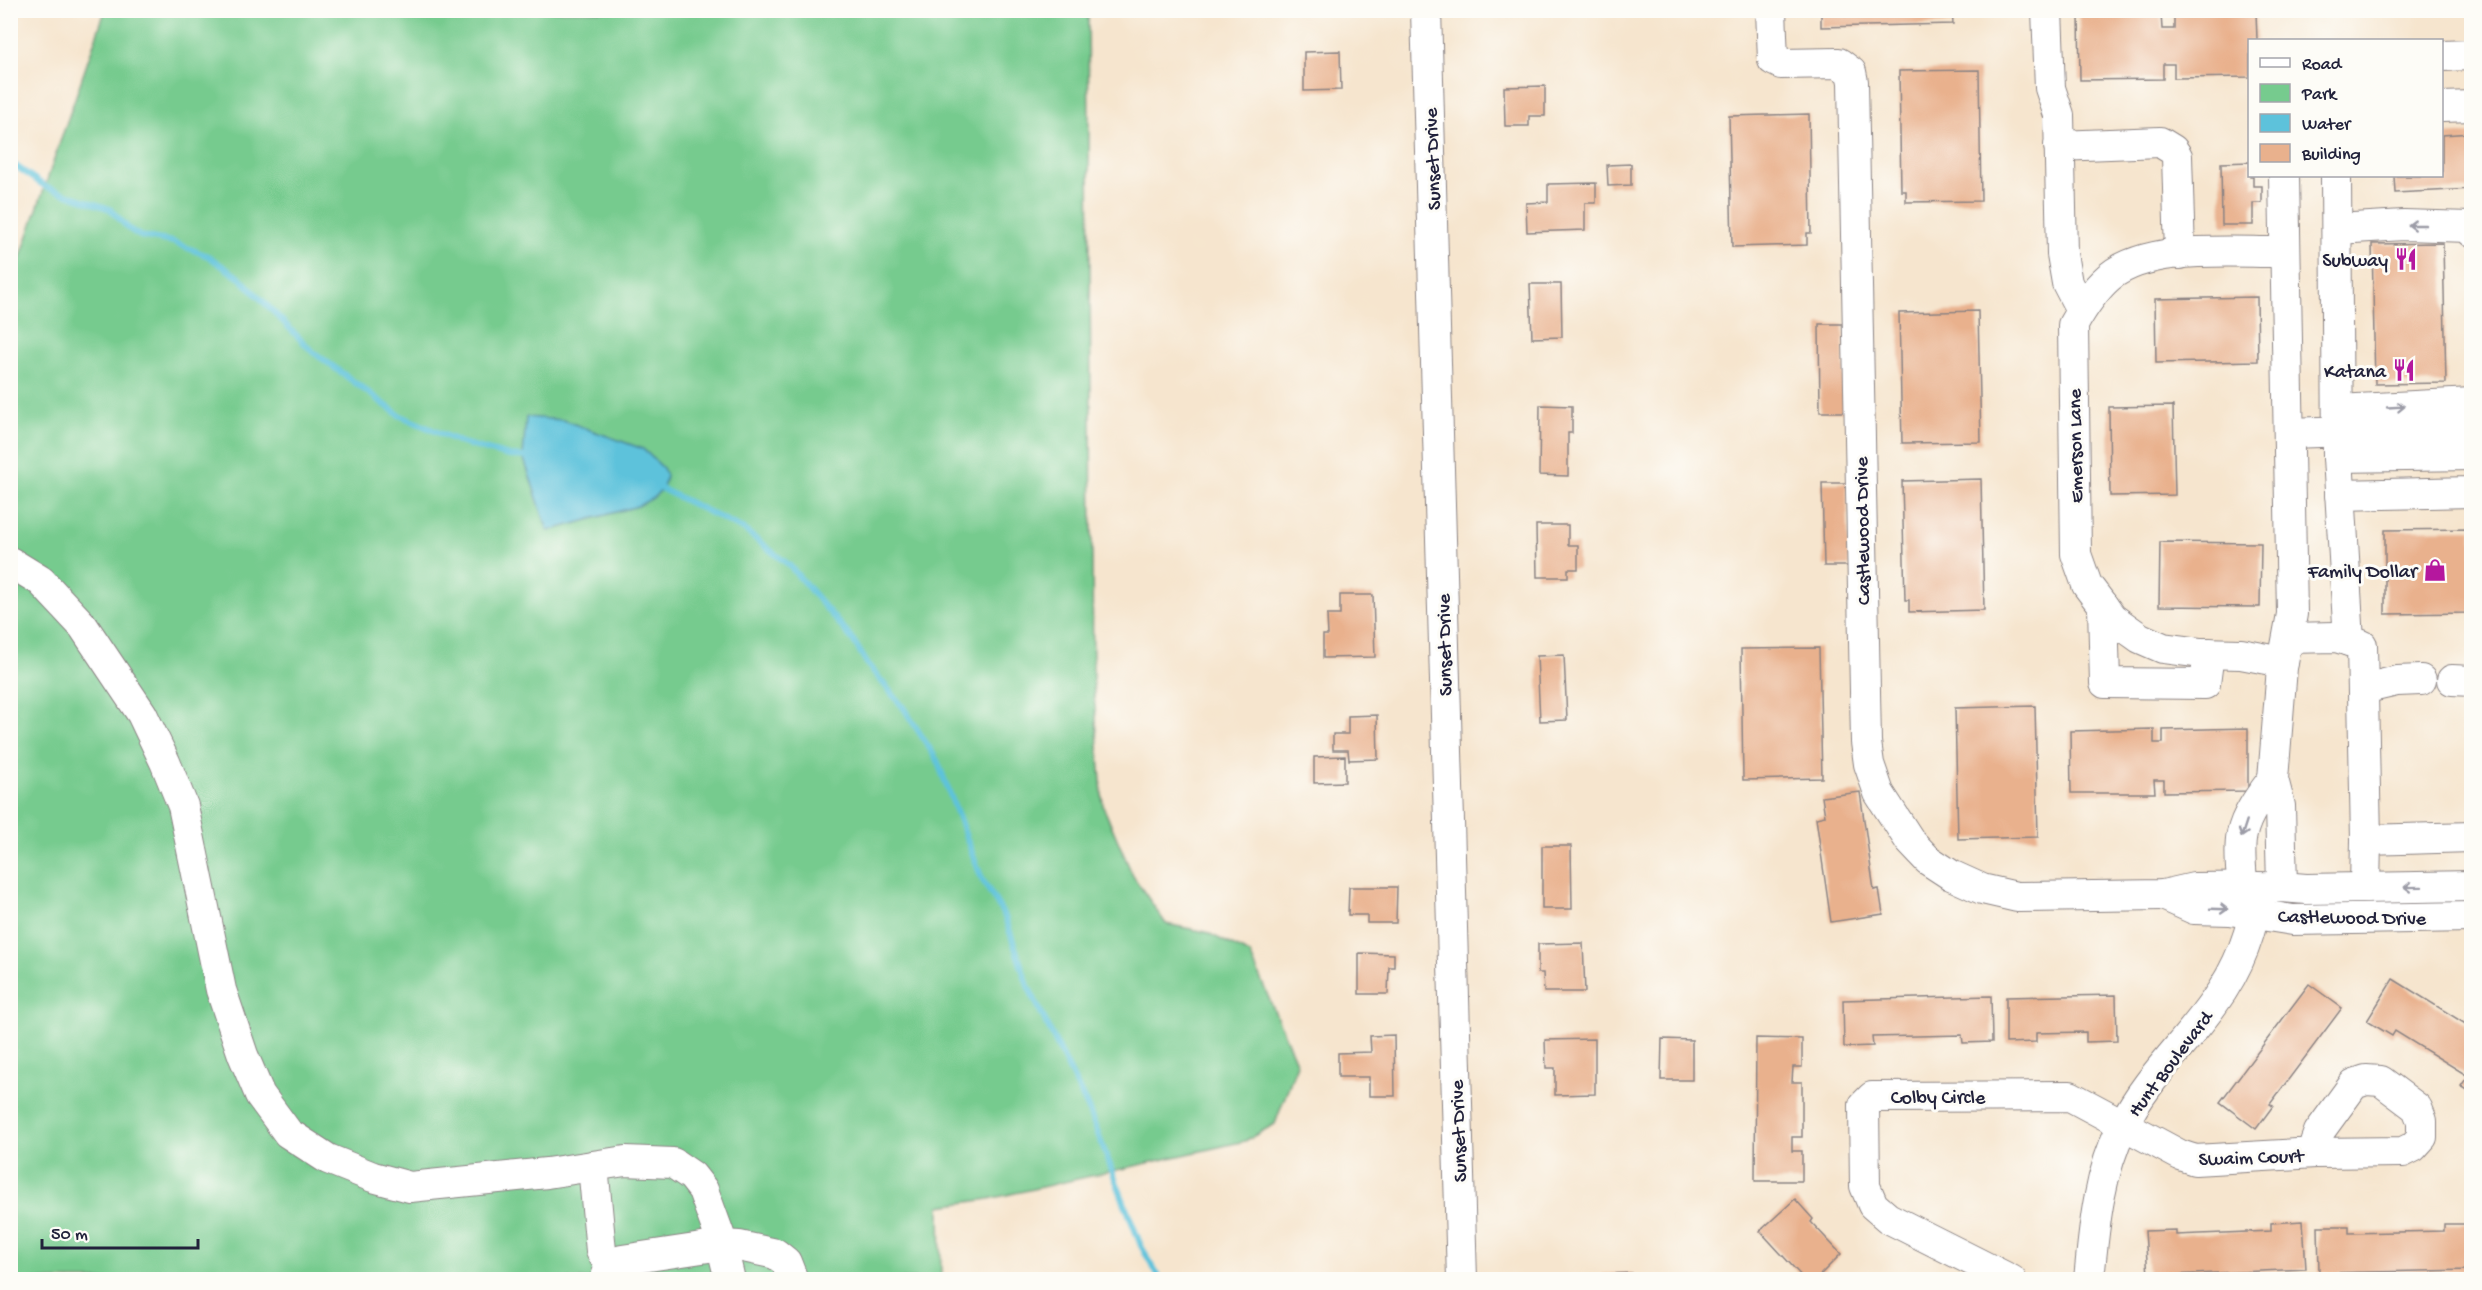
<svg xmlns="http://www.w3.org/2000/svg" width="2482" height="1290" font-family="'Gochi Hand',sans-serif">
<rect width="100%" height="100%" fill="#fdfcf7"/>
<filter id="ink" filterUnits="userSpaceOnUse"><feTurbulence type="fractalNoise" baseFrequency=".0167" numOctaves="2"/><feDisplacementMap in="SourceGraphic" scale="12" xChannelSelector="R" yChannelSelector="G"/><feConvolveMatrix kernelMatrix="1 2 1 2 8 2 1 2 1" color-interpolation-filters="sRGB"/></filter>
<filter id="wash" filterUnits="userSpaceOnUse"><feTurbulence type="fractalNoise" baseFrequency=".008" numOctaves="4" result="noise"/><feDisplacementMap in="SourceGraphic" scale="24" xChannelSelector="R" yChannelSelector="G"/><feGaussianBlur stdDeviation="1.35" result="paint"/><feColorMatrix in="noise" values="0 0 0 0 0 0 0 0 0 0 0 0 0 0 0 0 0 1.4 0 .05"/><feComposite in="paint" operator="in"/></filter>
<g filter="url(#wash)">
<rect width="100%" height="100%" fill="#f6e5ce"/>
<polygon fill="#76cb8e" stroke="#4c7664" stroke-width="1.5" points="105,11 1088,11 1093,682 1103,806 1133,876 1166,924 1206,932 1250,954 1297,1064 1275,1124 1245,1141 989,1199 940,1206 941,1279 11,1280 11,285"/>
<polygon fill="#5dc2db" stroke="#40728b" stroke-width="1.5" points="526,417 563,420 643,449 663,468 666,476 663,488 653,498 638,506 548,531 523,456"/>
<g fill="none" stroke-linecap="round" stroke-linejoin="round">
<g stroke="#5dc2db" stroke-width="6">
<polyline points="10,162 46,187 110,209 129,229 140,236 173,242 208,256 241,279 312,351 399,415 462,443 509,456 529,457"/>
<polyline points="656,486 743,529 789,565 853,640 868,665 903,707 937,760 982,879 1005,917 1028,986 1088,1108 1141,1246 1161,1280"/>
</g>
</g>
<g id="blocks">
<g fill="#e9b18d">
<polygon points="1821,10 1952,10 1953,24 1821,27"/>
<polygon points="2256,12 2257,40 2250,40 2250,77 2174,78 2174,64 2163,64 2163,79 2080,80 2079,15 2161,14 2162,29 2174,29 2174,13"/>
<polygon points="1340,51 1341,90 1304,91 1304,52"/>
<polygon points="1979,70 1981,201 1906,202 1906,191 1901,191 1899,71"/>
<polygon points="1545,86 1545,116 1529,116 1529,126 1505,126 1504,87"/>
<polygon points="1809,114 1811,233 1807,233 1807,245 1732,247 1729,116"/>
<polygon points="2472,133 2472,189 2395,193 2394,176 2442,176 2442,135"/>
<polygon points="2250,162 2250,176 2253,176 2253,186 2262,186 2262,203 2253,203 2253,225 2222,225 2221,163"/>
<polygon points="1631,164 1631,185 1608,186 1607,165"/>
<polygon points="1596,183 1596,203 1585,203 1585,230 1527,232 1526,203 1548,202 1548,184"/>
<polygon points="2443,243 2446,383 2375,384 2372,244"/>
<polygon points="1530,284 1561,284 1562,337 1532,338"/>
<polygon points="2257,297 2258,361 2156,363 2155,299"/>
<polygon points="1978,311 1981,442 1902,443 1899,313"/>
<polygon points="1819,324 1843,324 1845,412 1820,412"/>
<polygon points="1540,405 1572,406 1572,433 1568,433 1568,476 1539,475"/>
<polygon points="2173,406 2175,495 2110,496 2109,407"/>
<polygon points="1981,479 1984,610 1909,612 1909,600 1905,600 1902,481"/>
<polygon points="1822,483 1847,483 1849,566 1824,566"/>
<polygon points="1536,525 1568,525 1568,545 1578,545 1578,569 1568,569 1568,577 1537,577"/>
<polygon points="2472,529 2472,613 2385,614 2385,530"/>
<polygon points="2160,542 2261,543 2260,607 2159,606"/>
<polygon points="1340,595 1373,595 1375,657 1323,658 1323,635 1328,635 1327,615 1340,615"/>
<polygon points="1819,648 1822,778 1743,780 1741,649"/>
<polygon points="1564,655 1567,720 1540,721 1537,656"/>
<polygon points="2035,706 2038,837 1958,839 1955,708"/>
<polygon points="1377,715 1378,759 1349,760 1348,750 1333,750 1333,734 1348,734 1348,716"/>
<polygon points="2248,728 2248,791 2164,792 2164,780 2154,780 2155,793 2071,793 2070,731 2154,729 2154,743 2163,743 2163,730"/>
<polygon points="1345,756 1345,782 1314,783 1314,757"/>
<polygon points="1860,792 1874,890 1879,889 1883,914 1831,922 1816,818 1825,816 1822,797"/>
<polygon points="1542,846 1571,846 1572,909 1542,909"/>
<polygon points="1349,887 1397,887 1396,923 1367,923 1367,915 1348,915"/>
<polygon points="1583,943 1585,992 1544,992 1543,973 1538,973 1538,944"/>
<polygon points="1359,953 1394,954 1394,967 1389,967 1388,994 1359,994"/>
<polygon points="2393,979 2472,1028 2472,1093 2461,1086 2468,1076 2395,1031 2392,1036 2367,1021"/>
<polygon points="2309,984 2342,1008 2270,1104 2273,1106 2256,1129 2220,1102"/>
<polygon points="2116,995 2117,1041 2086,1042 2086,1032 2036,1033 2036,1042 2006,1043 2006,997"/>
<polygon points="1991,996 1992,1042 1963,1043 1962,1035 1872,1037 1873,1046 1844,1047 1843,1000"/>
<polygon points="1394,1035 1395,1096 1369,1096 1369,1077 1338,1077 1338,1053 1371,1052 1370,1036"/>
<polygon points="1756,1038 1802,1039 1802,1067 1793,1067 1792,1082 1802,1082 1802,1137 1792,1137 1792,1151 1802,1151 1802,1181 1755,1181"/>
<polygon points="1595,1039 1595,1094 1555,1095 1555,1068 1546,1068 1545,1040"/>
<polygon points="1662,1039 1692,1040 1692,1080 1661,1080"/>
<polygon points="1795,1199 1813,1219 1811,1222 1841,1254 1815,1280 1805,1280 1760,1231"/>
<polygon points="2303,1221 2306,1269 2148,1276 2145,1231 2176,1230 2176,1235 2271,1231 2271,1223"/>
<polygon points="2444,1224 2472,1224 2472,1270 2319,1273 2318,1226 2349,1226 2349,1233 2444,1231"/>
<polygon points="1632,1273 1632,1280 1603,1280 1603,1274"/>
</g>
</g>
</g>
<g filter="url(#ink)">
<use href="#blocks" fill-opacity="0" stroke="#8c8484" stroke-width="1.5"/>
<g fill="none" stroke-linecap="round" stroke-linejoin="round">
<g stroke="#8c8484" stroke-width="32">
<g id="minor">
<polyline points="1426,10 1462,1280"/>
<polyline points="1771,10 1773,60 1781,64 1839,63 1851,72 1853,82 1866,742 1869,764 1879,793 1910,841 1928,860 1951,875 1982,889 2017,897 2163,895 2194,888 2282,887 2306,889 2472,886"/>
<polyline points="2047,10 2050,88 2059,115 2062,254 2067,283 2081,310"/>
<polyline points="2442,56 2472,55"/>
<polyline points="2442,107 2472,106"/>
<polyline points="2059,146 2160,142 2173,150 2177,156 2180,254"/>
<polyline points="2336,176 2338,457 2472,455"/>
<polyline points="2337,229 2404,225 2470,227 2472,232"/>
<polyline points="2338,410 2472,403"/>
<polyline points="2289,433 2472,427"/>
<polyline points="2338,457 2349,641"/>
<polyline points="2340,495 2472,492"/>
<polyline points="10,562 41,581 83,626 142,714 165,762 183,806 221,990 243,1055 260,1095 288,1133 328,1159 373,1177 410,1187 547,1173 625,1161 673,1163 692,1176 703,1190 719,1234 730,1280"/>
<polyline points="2103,606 2105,683 2205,684 2209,653"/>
<polyline points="2289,638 2336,637 2362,645 2366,840 2365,888"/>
<path d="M2283,662L2241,654L2201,653L2163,648L2140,638L2112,618L2087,585L2076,554L2073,325C2083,307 2093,291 2109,277C2150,243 2235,253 2285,252"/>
<polyline points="2452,680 2472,681"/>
<polyline points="2363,689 2397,681 2421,680"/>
<polyline points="2366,840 2472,837"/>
<path d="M2242,887C2242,870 2238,850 2242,834C2246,814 2261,795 2273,779"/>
<polyline points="2282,887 2280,806 2273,779 2282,668 2292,614 2284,176"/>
<polyline points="2163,895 2194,909 2230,910 2293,920 2472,917"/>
<polyline points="593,1166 601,1251 610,1266"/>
<polyline points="605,1280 610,1266 622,1260 722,1245 739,1246 776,1254 786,1262 793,1280"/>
<polyline points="2011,1280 1888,1218 1873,1205 1865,1186 1864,1105 1872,1097 2070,1096 2180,1155 2195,1160 2315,1153 2403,1152 2413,1147 2422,1137 2422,1121 2417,1108 2381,1081 2366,1080 2354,1084 2319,1132 2315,1143 2315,1153"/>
<path d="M2089,1280C2094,1226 2099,1173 2123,1125C2146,1079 2184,1045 2213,1004C2238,970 2254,929 2258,887"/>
</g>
</g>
<use href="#minor" stroke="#fff" stroke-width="30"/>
</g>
<defs><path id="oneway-shaft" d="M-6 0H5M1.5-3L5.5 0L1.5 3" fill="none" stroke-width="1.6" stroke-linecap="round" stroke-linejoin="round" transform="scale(1.5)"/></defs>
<g stroke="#9c9ca7">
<use href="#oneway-shaft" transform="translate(2417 225) rotate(180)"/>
<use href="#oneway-shaft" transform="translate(2396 407) rotate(-3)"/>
<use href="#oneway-shaft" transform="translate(2244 829) rotate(108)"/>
<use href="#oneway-shaft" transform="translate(2413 887) rotate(179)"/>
<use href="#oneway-shaft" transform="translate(2219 909) rotate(2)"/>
</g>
</g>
<defs>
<g id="restaurant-bare" transform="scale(1.8)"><path d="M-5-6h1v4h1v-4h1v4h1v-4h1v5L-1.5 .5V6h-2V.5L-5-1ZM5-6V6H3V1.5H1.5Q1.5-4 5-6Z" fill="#b5179e" stroke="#fdfcf7" stroke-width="2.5" paint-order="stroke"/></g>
<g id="shop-bare" transform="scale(1.8)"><path d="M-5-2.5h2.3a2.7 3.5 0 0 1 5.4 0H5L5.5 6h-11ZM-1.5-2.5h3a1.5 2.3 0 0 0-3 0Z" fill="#b5179e" stroke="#fdfcf7" stroke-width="2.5" paint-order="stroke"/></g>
</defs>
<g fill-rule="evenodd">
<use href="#restaurant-bare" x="2406" y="259"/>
<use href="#restaurant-bare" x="2404" y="370"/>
<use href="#shop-bare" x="2435" y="570"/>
</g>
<g text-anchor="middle" stroke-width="6" stroke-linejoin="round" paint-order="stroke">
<g font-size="20" fill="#22223b" stroke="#fdfcf7">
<text transform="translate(1431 159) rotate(-92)" y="7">Sunset Drive</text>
<text transform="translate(2074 446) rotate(-91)" y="7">Emerson Lane</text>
<text transform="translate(1861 531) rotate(-91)" y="7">Castlewood Drive</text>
<text transform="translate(1443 645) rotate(-91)" y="7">Sunset Drive</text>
<text transform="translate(2352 916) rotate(1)" y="7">Castlewood Drive</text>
<text transform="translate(2169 1063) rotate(-53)" y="7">Hunt Boulevard</text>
<text x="1938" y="1103">Colby Circle</text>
<text transform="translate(1457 1131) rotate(-92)" y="7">Sunset Drive</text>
<text transform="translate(2251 1156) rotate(-2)" y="7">Swaim Court</text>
</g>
<g font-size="20" fill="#22223b" stroke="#fdfcf7" text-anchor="end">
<text x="2388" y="266">Subway</text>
<text x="2386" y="377">Katana</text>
<text x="2417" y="577">Family Dollar</text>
</g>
</g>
<rect width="2482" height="1290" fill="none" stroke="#fdfcf7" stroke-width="36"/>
<rect x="2248" y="39" width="195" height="138" fill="#fdfcf7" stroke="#a5a5ac" stroke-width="1.5"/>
<rect x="2260" y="58" width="30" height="9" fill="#ffffff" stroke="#a5a5ac" stroke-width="1.5"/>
<text x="2302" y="69" font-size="18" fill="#22223b">Road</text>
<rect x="2260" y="84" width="30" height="18" fill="#76cb8e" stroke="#a5a5ac" stroke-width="1.5"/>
<text x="2302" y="99" font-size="18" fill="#22223b">Park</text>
<rect x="2260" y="114" width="30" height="18" fill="#5dc2db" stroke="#a5a5ac" stroke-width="1.5"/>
<text x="2302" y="129" font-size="18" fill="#22223b">Water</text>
<rect x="2260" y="144" width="30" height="18" fill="#e9b18d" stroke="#a5a5ac" stroke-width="1.5"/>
<text x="2302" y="159" font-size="18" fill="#22223b">Building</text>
<path d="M42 1239v9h156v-9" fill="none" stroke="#22223b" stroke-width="3"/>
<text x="51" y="1239" font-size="18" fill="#22223b" stroke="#fdfcf7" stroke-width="4.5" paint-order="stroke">50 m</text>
</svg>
